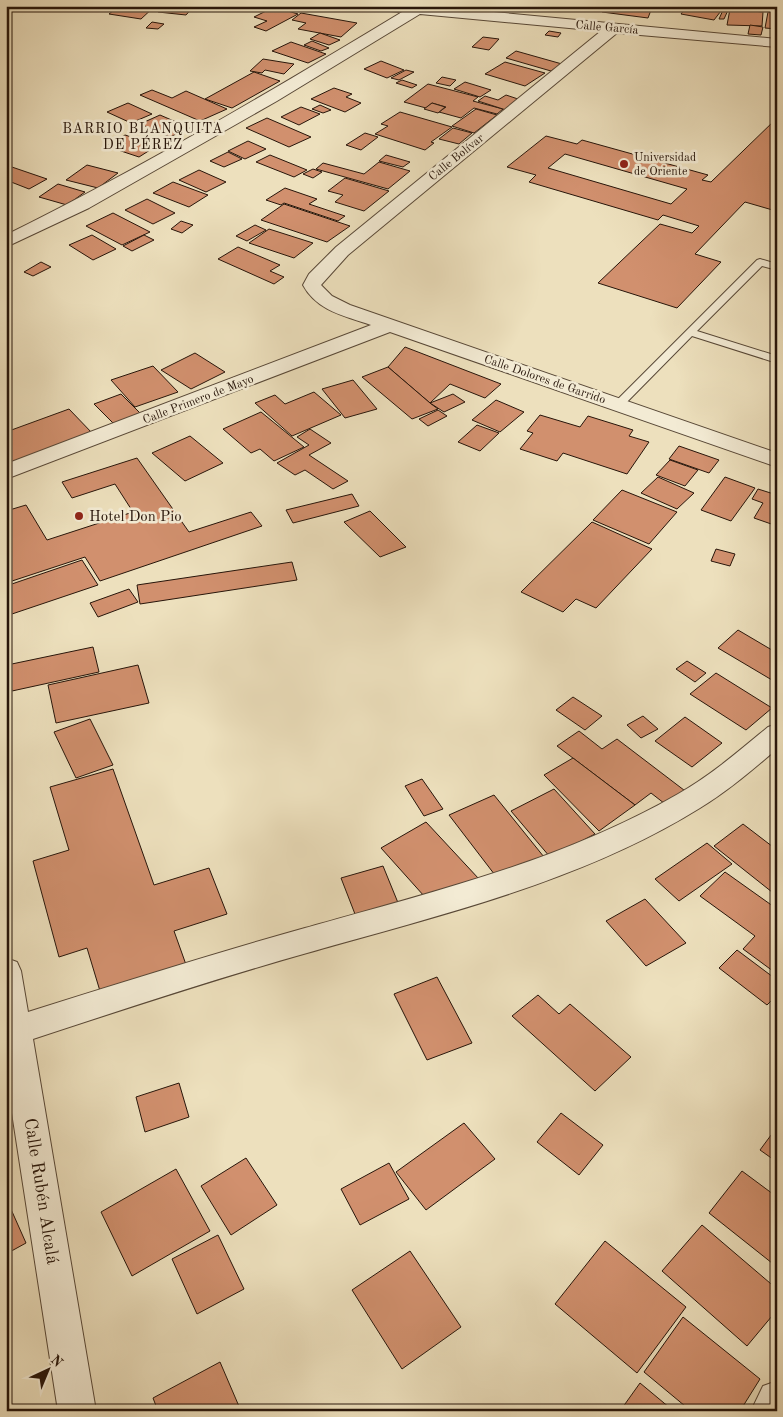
<svg xmlns="http://www.w3.org/2000/svg" width="783" height="1417" font-family="'Old Standard TT',serif">
<rect width="100%" height="100%" fill="#ede0bd"/>
<filter id="stains"><feTurbulence type="fractalNoise" baseFrequency=".004" numOctaves="4"/><feColorMatrix values="0 0 0 0 .2 0 0 0 0 .09 0 0 0 0 .02 0 0 0 .5 -.17"/></filter>
<radialGradient id="worn" r=".72"><stop offset=".6" stop-color="#630" stop-opacity="0"/><stop offset="1" stop-color="#630" stop-opacity=".3"/></radialGradient>
<g fill="#d1906e" stroke="#27150a" fill-rule="evenodd">
<polygon points="119,6 155,6 141,19 109,14"/>
<polygon points="164,6 194,6 186,15 158,12"/>
<polygon points="465,6 501,6 496,12"/>
<polygon points="605,6 623,6 651,10 648,18 602,12"/>
<polygon points="687,6 717,6 724,7 714,20 681,14"/>
<polygon points="274,7 298,14 266,31 254,27 267,21 254,17"/>
<polygon points="724,8 729,8 724,19 719,19"/>
<polygon points="730,9 763,12 762,26 727,25"/>
<polygon points="768,12 777,13 777,29 765,28"/>
<polygon points="301,13 357,23 341,37 298,29 306,23 292,20"/>
<polygon points="152,22 164,24 158,29 146,28"/>
<polygon points="750,25 763,27 761,35 748,34"/>
<polygon points="549,31 561,33 558,37 545,35"/>
<polygon points="320,33 340,40 329,45 310,39"/>
<polygon points="483,37 499,39 489,50 472,47"/>
<polygon points="312,41 329,48 321,51 304,45"/>
<polygon points="291,42 326,54 308,63 272,51"/>
<polygon points="516,51 562,64 551,71 506,58"/>
<polygon points="263,59 294,64 284,74 265,70 262,73 250,71"/>
<polygon points="381,61 404,70 387,78 364,69"/>
<polygon points="505,62 545,73 525,86 485,74"/>
<polygon points="406,70 414,72 399,80 391,78"/>
<polygon points="254,72 280,81 232,108 205,99"/>
<polygon points="442,77 456,80 450,86 436,83"/>
<polygon points="402,80 417,85 412,88 396,83"/>
<polygon points="465,82 491,90 480,97 454,89"/>
<polygon points="428,84 478,97 473,101 503,109 497,114 474,108 461,118 439,112 446,107 432,103 426,108 404,102"/>
<polygon points="334,88 352,94 346,97 361,103 345,112 311,99"/>
<polygon points="152,90 172,98 186,91 227,109 200,121 140,95"/>
<polygon points="506,95 521,100 506,110 478,101 485,96 498,100"/>
<polygon points="128,103 152,114 131,123 107,112"/>
<polygon points="432,103 445,107 438,113 424,109"/>
<polygon points="320,105 331,110 323,113 312,109"/>
<polygon points="301,107 320,114 299,125 281,117"/>
<polygon points="476,109 497,115 474,133 452,126"/>
<polygon points="400,112 452,127 431,142 434,143 425,150 375,134 388,126 381,124"/>
<polygon points="160,115 190,128 170,137 140,124"/>
<polygon points="267,118 311,137 289,147 246,128"/>
<path d="M776,119L777,215L773,214L776,211L745,202L695,254L721,262L677,308L598,283L660,224L692,233L699,226L663,215L658,220L529,182L536,175L507,167L546,136L577,144L582,140L708,175L702,180L711,182ZM565,154L687,189L671,204L548,168Z"/>
<polygon points="453,128 472,133 459,144 439,139"/>
<polygon points="365,133 378,137 361,150 346,145"/>
<polygon points="125,135 158,145 139,157 106,146"/>
<polygon points="248,141 266,149 245,159 228,151"/>
<polygon points="228,152 242,159 224,167 210,161"/>
<polygon points="270,155 307,170 294,177 256,162"/>
<polygon points="386,155 410,162 403,167 379,161"/>
<polygon points="379,162 410,171 388,189 316,169 323,163 364,174"/>
<polygon points="6,165 47,179 29,189 6,180"/>
<polygon points="87,165 118,173 98,188 66,180"/>
<polygon points="313,169 322,172 313,178 303,174"/>
<polygon points="199,170 226,182 206,192 179,180"/>
<polygon points="345,178 389,191 364,211 335,202 343,195 328,191"/>
<polygon points="173,182 208,195 189,207 153,193"/>
<polygon points="58,184 85,192 67,205 39,197"/>
<polygon points="285,188 317,199 309,204 345,216 338,221 284,203 281,205 266,200"/>
<polygon points="147,199 175,213 153,224 125,210"/>
<polygon points="284,204 350,226 327,242 261,220"/>
<polygon points="113,213 150,232 122,245 86,226"/>
<polygon points="181,221 193,225 182,233 171,229"/>
<polygon points="255,225 266,230 247,241 236,236"/>
<polygon points="269,229 313,243 294,258 249,243"/>
<polygon points="92,235 116,249 93,260 69,245"/>
<polygon points="144,235 154,240 132,251 123,246"/>
<polygon points="238,247 280,265 270,271 284,277 274,284 218,259"/>
<polygon points="41,262 51,267 33,276 24,272"/>
<polygon points="405,347 501,384 485,398 450,384 430,403 388,367"/>
<polygon points="195,353 225,372 191,389 161,370"/>
<polygon points="153,366 178,392 135,407 111,380"/>
<polygon points="388,367 430,403 438,409 412,419 362,377"/>
<polygon points="353,380 377,409 345,418 322,389"/>
<polygon points="314,392 341,415 292,436 255,403 275,395 285,404"/>
<polygon points="121,394 141,414 114,424 94,404"/>
<polygon points="453,394 465,402 444,412 430,403"/>
<polygon points="496,400 524,412 500,432 472,420"/>
<polygon points="69,409 93,434 6,467 6,432"/>
<polygon points="438,410 447,416 428,426 419,419"/>
<polygon points="261,412 304,447 274,461 260,449 251,453 223,429"/>
<polygon points="540,415 580,427 588,416 633,430 629,436 649,442 627,474 563,453 557,461 520,449 533,433 527,431"/>
<polygon points="477,425 499,433 480,451 458,442"/>
<polygon points="310,429 331,443 309,455 348,481 333,489 305,470 295,475 277,463 309,445 297,437"/>
<polygon points="190,436 223,463 185,481 152,453"/>
<polygon points="679,446 719,460 709,473 669,459"/>
<polygon points="137,458 189,532 251,512 262,526 100,581 85,557 6,583 6,511 26,505 47,540 133,512 115,484 72,498 62,482"/>
<polygon points="670,460 698,470 685,486 656,475"/>
<polygon points="658,477 694,493 677,509 641,493"/>
<polygon points="725,477 755,488 731,521 701,510"/>
<polygon points="758,489 777,495 777,526 754,518 763,503 752,499"/>
<polygon points="622,490 677,512 649,544 593,520"/>
<polygon points="352,494 359,506 293,523 286,510"/>
<polygon points="370,511 406,547 380,557 344,522"/>
<polygon points="592,522 652,549 596,608 576,599 563,612 521,592"/>
<polygon points="716,549 735,554 730,566 711,561"/>
<polygon points="82,560 98,585 6,616 6,586"/>
<polygon points="292,562 297,580 140,604 137,585"/>
<polygon points="129,589 138,602 98,617 90,603"/>
<polygon points="738,630 777,653 777,683 718,648"/>
<polygon points="93,647 99,672 12,691 7,665"/>
<polygon points="687,661 706,673 695,682 676,669"/>
<polygon points="138,665 149,703 56,723 48,685"/>
<polygon points="716,673 772,708 746,730 690,694"/>
<polygon points="573,697 602,716 585,730 556,710"/>
<polygon points="643,716 658,729 641,738 627,725"/>
<polygon points="685,717 722,743 692,767 655,741"/>
<polygon points="90,719 113,765 76,778 54,732"/>
<polygon points="579,731 602,749 617,739 697,800 678,814 651,793 635,805 557,746"/>
<polygon points="573,758 635,805 599,831 544,775"/>
<polygon points="113,769 154,885 209,868 227,914 174,931 189,973 103,1001 87,948 59,957 33,861 69,850 50,787"/>
<polygon points="422,779 443,809 424,816 405,786"/>
<polygon points="554,789 595,834 550,857 511,811"/>
<polygon points="494,795 544,857 498,879 449,815"/>
<polygon points="426,822 479,879 433,906 381,848"/>
<polygon points="743,824 777,850 777,896 714,846"/>
<polygon points="707,843 732,864 679,901 655,879"/>
<polygon points="383,866 403,915 360,927 341,878"/>
<polygon points="725,872 777,909 777,974 743,949 755,936 700,896"/>
<polygon points="645,899 686,943 646,966 606,921"/>
<polygon points="737,950 777,980 777,995 767,1005 719,968"/>
<polygon points="437,977 472,1043 427,1060 394,994"/>
<polygon points="538,995 559,1014 570,1004 631,1057 595,1091 512,1016"/>
<polygon points="179,1083 189,1117 145,1132 136,1097"/>
<polygon points="561,1113 603,1145 579,1175 537,1142"/>
<polygon points="464,1123 495,1159 426,1210 396,1172"/>
<polygon points="777,1127 777,1162 760,1150"/>
<polygon points="246,1158 277,1205 231,1235 201,1186"/>
<polygon points="389,1163 409,1199 360,1225 341,1189"/>
<polygon points="176,1169 210,1231 132,1276 101,1212"/>
<polygon points="742,1171 777,1197 777,1267 709,1213"/>
<polygon points="6,1198 26,1243 6,1254"/>
<polygon points="702,1225 777,1289 777,1310 747,1346 662,1271"/>
<polygon points="218,1235 244,1289 197,1314 172,1259"/>
<polygon points="605,1241 686,1307 637,1373 555,1304"/>
<polygon points="410,1251 461,1327 402,1369 352,1290"/>
<polygon points="683,1317 760,1379 740,1411 691,1411 644,1372"/>
<polygon points="220,1362 241,1411 158,1411 153,1398"/>
<polygon points="640,1383 670,1408 669,1411 620,1411"/>
</g>
<g fill="none" stroke-linecap="round" stroke-linejoin="round">
<g stroke="#584837" stroke-width="2">
<polygon id="service" points="760,259 777,264 777,270 762,266 697,331 777,356 777,363 692,336 622,407 614,407 613,405 614,403 757,260"/>
</g>
<g stroke="#584837" stroke-width="2">
<g id="minor">
<path d="M371,6H430L777,39V47L617,33L348,255L321,285L332,296L350,305L777,453V467L390,332L6,479V464L371,325C345,316 317,311 303,285L309,274L336,247L601,31L420,14L277,101L89,208L6,247V235C142,168 273,90 402,12L378,10Z"/>
<path d="M777,724V749C752,770 728,791 700,808C581,882 440,915 307,953C215,979 124,1009 33,1039L96,1411H58L6,1074V958L17,962L21,971L28,1012C120,983 212,954 305,928C432,892 562,861 678,794C710,776 739,751 768,727Z"/>
<polygon points="777,1381 777,1411 751,1411 763,1386"/>
</g>
</g>
<use href="#service" fill="#f3ebd4" fill-rule="evenodd"/>
<use href="#minor" fill="#f3ebd4" fill-rule="evenodd"/>
</g>
<g fill="#8f2418" stroke="#f3ebd4" stroke-width="2">
<circle cx="624" cy="164" r="5"/>
<circle cx="79" cy="516" r="5"/>
</g>
<g text-anchor="middle" stroke-width="5" stroke-linejoin="round" paint-order="stroke">
<g font-size="12" fill="#27150a" stroke="#f3ebd4">
<text transform="translate(607 27) rotate(5)" y="4">Calle García</text>
<text transform="translate(456 157) rotate(-39)" y="4">Calle Bolívar</text>
<text transform="translate(545 379) rotate(19)" y="4">Calle Dolores de Garrido</text>
<text transform="translate(198 399) rotate(-21)" y="4">Calle Primero de Mayo</text>
</g>
<g font-size="12" fill="#27150a" stroke="#f3ebd4" text-anchor="start">
<text x="634" y="161">Universidad<tspan x="634" dy="14">de Oriente</tspan></text>
</g>
<g font-size="14" letter-spacing="1" fill="#27150a" stroke="#f3ebd4">
<text x="143" y="133">BARRIO BLANQUITA<tspan x="143" dy="16">DE PÉREZ</tspan></text>
</g>
<g font-size="15" fill="#27150a" stroke="#f3ebd4" text-anchor="start">
<text x="89" y="521">Hotel Don Pio</text>
</g>
<g font-size="18" fill="#27150a" stroke="#f3ebd4">
<text transform="translate(42 1191) rotate(81)" y="6">Calle Rubén Alcalá</text>
</g>
</g>
<rect width="783" height="1417" fill="none" stroke="#ede0bd" stroke-width="25"/>
<rect x="8" y="8" width="768" height="1402" fill="none" stroke="#27150a" stroke-width="2.5"/>
<rect x="12" y="12" width="758" height="1392" fill="none" stroke="#27150a"/>
<g transform="translate(48 1370) rotate(44)" stroke="#f3ebd4" stroke-width="4" paint-order="stroke">
<path d="M0-4L9 19L0 12L-9 19Z" fill="#27150a"/>
<text y="-8" font-size="14" font-weight="bold" text-anchor="middle" fill="#27150a">N</text>
</g>
<rect width="100%" height="100%" filter="url(#stains)"/>
<rect width="100%" height="100%" fill="url(#worn)"/>
</svg>
